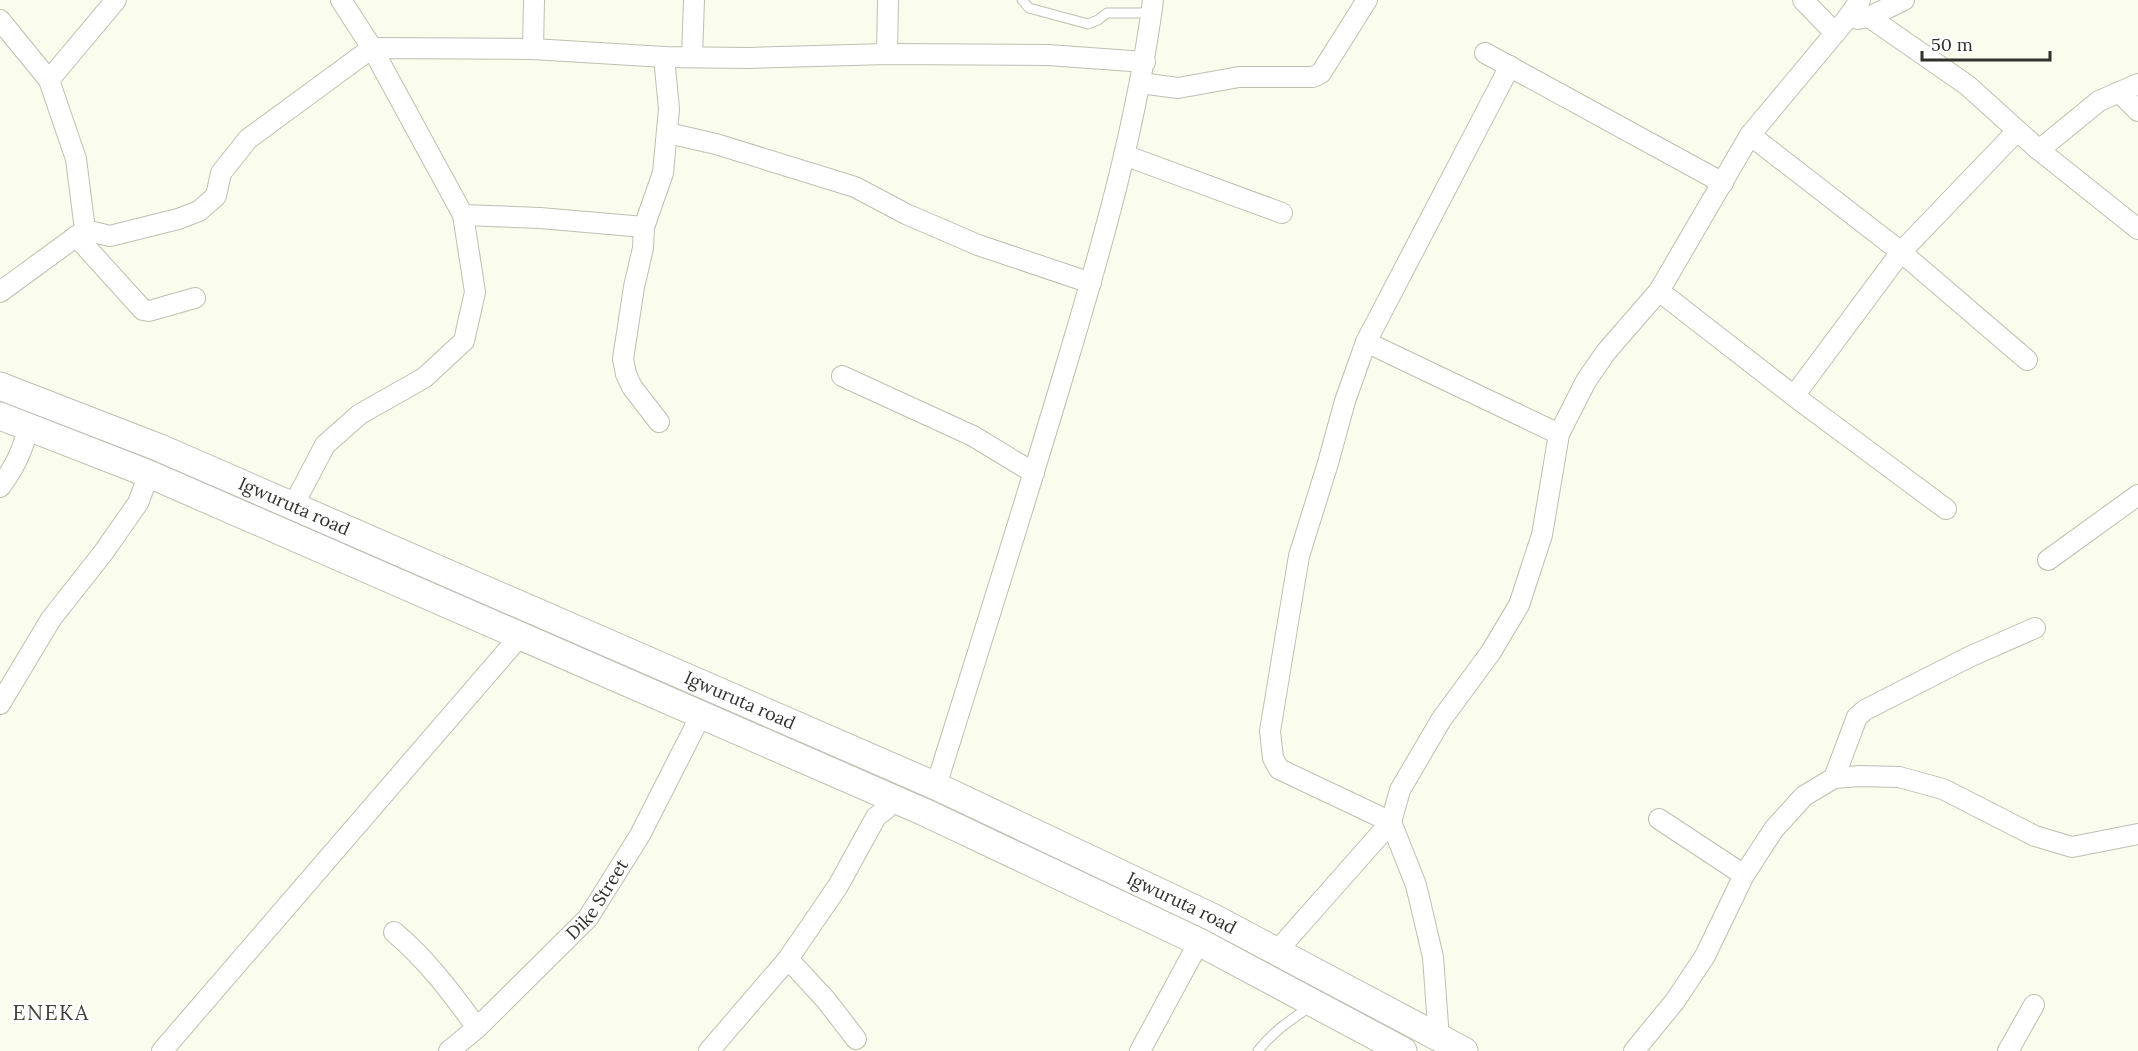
<svg xmlns="http://www.w3.org/2000/svg" width="2138" height="1051" font-family="Lora,serif">
<rect width="100%" height="100%" fill="#fafded"/>
<g fill="none" stroke-linecap="round" stroke-linejoin="round">
<g stroke="#bdbfb0" stroke-width="11">
<g id="lane">
<polyline points="1022,0 1029,8 1088,24 1098,20 1107,13 1152,13"/>
<path d="M1258,1051C1272,1032 1292,1019 1311,1006"/>
</g>
</g>
<g stroke="#bdbfb0" stroke-width="22">
<g id="street">
<polyline points="1803,0 1835,33"/>
<polyline points="1869,17 1967,85 2039,150 2138,229"/>
<polyline points="1858,19 1869,17 1904,0"/>
<polyline points="0,20 49,80 76,159 85,230 0,292"/>
<polyline points="533,49 534,0"/>
<polyline points="1485,53 1723,183"/>
<polyline points="887,54 888,0"/>
<polyline points="692,57 694,0"/>
<polyline points="49,80 116,0"/>
<polyline points="1140,83 1178,88 1239,77 1313,77 1321,73 1367,0"/>
<polyline points="2119,92 2138,111"/>
<polyline points="668,133 716,144 855,187 906,214 978,245 1091,283"/>
<polyline points="1750,135 1901,252 2027,360"/>
<polyline points="2039,150 2099,101 2138,84"/>
<polyline points="1124,155 1282,213"/>
<polyline points="463,215 540,218 644,227"/>
<polyline points="85,230 110,236 178,219 199,211 216,196 221,173 248,139 372,48 533,49 664,57 748,58 887,54 1048,55 1145,62"/>
<polyline points="76,236 143,310 149,311 195,298"/>
<polyline points="1659,291 1794,396 1946,509"/>
<polyline points="1366,342 1559,434"/>
<polyline points="842,376 973,436 1034,473"/>
<polyline points="1794,396 1901,252 2017,131"/>
<polyline points="659,422 632,387 626,374 623,359 634,287 643,248 644,227 663,173 669,109 664,57"/>
<path d="M0,487C13,470 24,448 28,427"/>
<polyline points="293,506 325,445 360,414 424,378 464,341 475,292 463,215 372,48 341,0"/>
<polyline points="2048,560 2138,495"/>
<polyline points="0,704 51,619 103,553 138,503 149,474"/>
<polyline points="1834,778 1857,717 1865,710 1969,657 2035,628"/>
<path d="M936,786C980,646 1024,507 1066,366C1102,246 1137,124 1153,0"/>
<polyline points="1659,819 1744,875"/>
<path d="M394,932C427,960 452,993 477,1028"/>
<polyline points="1276,952 1391,822 1279,769 1273,758 1270,731 1299,556 1328,463 1345,401 1366,342 1510,66"/>
<polyline points="788,959 826,1000 856,1039"/>
<polyline points="1439,1039 1433,957 1416,885 1391,822 1400,790 1441,720 1491,652 1519,605 1542,535 1559,434 1586,381 1606,352 1659,291 1750,135 1846,20 1860,0"/>
<polyline points="162,1051 520,636"/>
<path id="s1" d="M449,1051L477,1028L588,918L640,835L701,715"/>
<polyline points="709,1051 788,959 838,886 876,817 886,809 892,798"/>
<polyline points="1140,1051 1199,942"/>
<polyline points="1634,1051 1675,1001 1705,956 1744,875 1774,829 1804,796 1834,778 1860,776 1899,777 1943,789 2035,836 2072,847 2138,834"/>
<polyline points="2008,1051 2034,1005"/>
</g>
</g>
<g stroke="#bdbfb0" stroke-width="29">
<g id="secondary">
<path id="s2" d="M0,386L160,448L936,786L1212,917L1464,1051"/>
<polyline points="0,416 149,474 924,812 1199,942 1403,1051"/>
</g>
</g>
<use href="#lane" stroke="#fff" stroke-width="9"/>
<use href="#street" stroke="#fff" stroke-width="20"/>
<use href="#secondary" stroke="#fff" stroke-width="27"/>
</g>
<g text-anchor="middle" stroke-width="6" stroke-linejoin="round" paint-order="stroke">
<g font-size="18" fill="#30312b" stroke="#fff">
<text dy="6" stroke="none"><textPath href="#s2" startOffset="318">Igwuruta road</textPath></text>
<text dy="6" stroke="none"><textPath href="#s2" startOffset="804">Igwuruta road</textPath></text>
<text dy="6" stroke="none"><textPath href="#s1" startOffset="213">Dike Street</textPath></text>
<text dy="6" stroke="none"><textPath href="#s2" startOffset="1290">Igwuruta road</textPath></text>
</g>
<g font-size="21" letter-spacing="1.5" fill="#3e4033" stroke="#fff">
<text x="51" y="1020">ENEKA</text>
</g>
</g>
<path d="M1922 51v9h128v-9" fill="none" stroke="#30312b" stroke-width="3"/>
<text x="1931" y="51" font-size="18" fill="#30312b" stroke="#ffffff" stroke-width="4.5" paint-order="stroke">50 m</text>
</svg>
